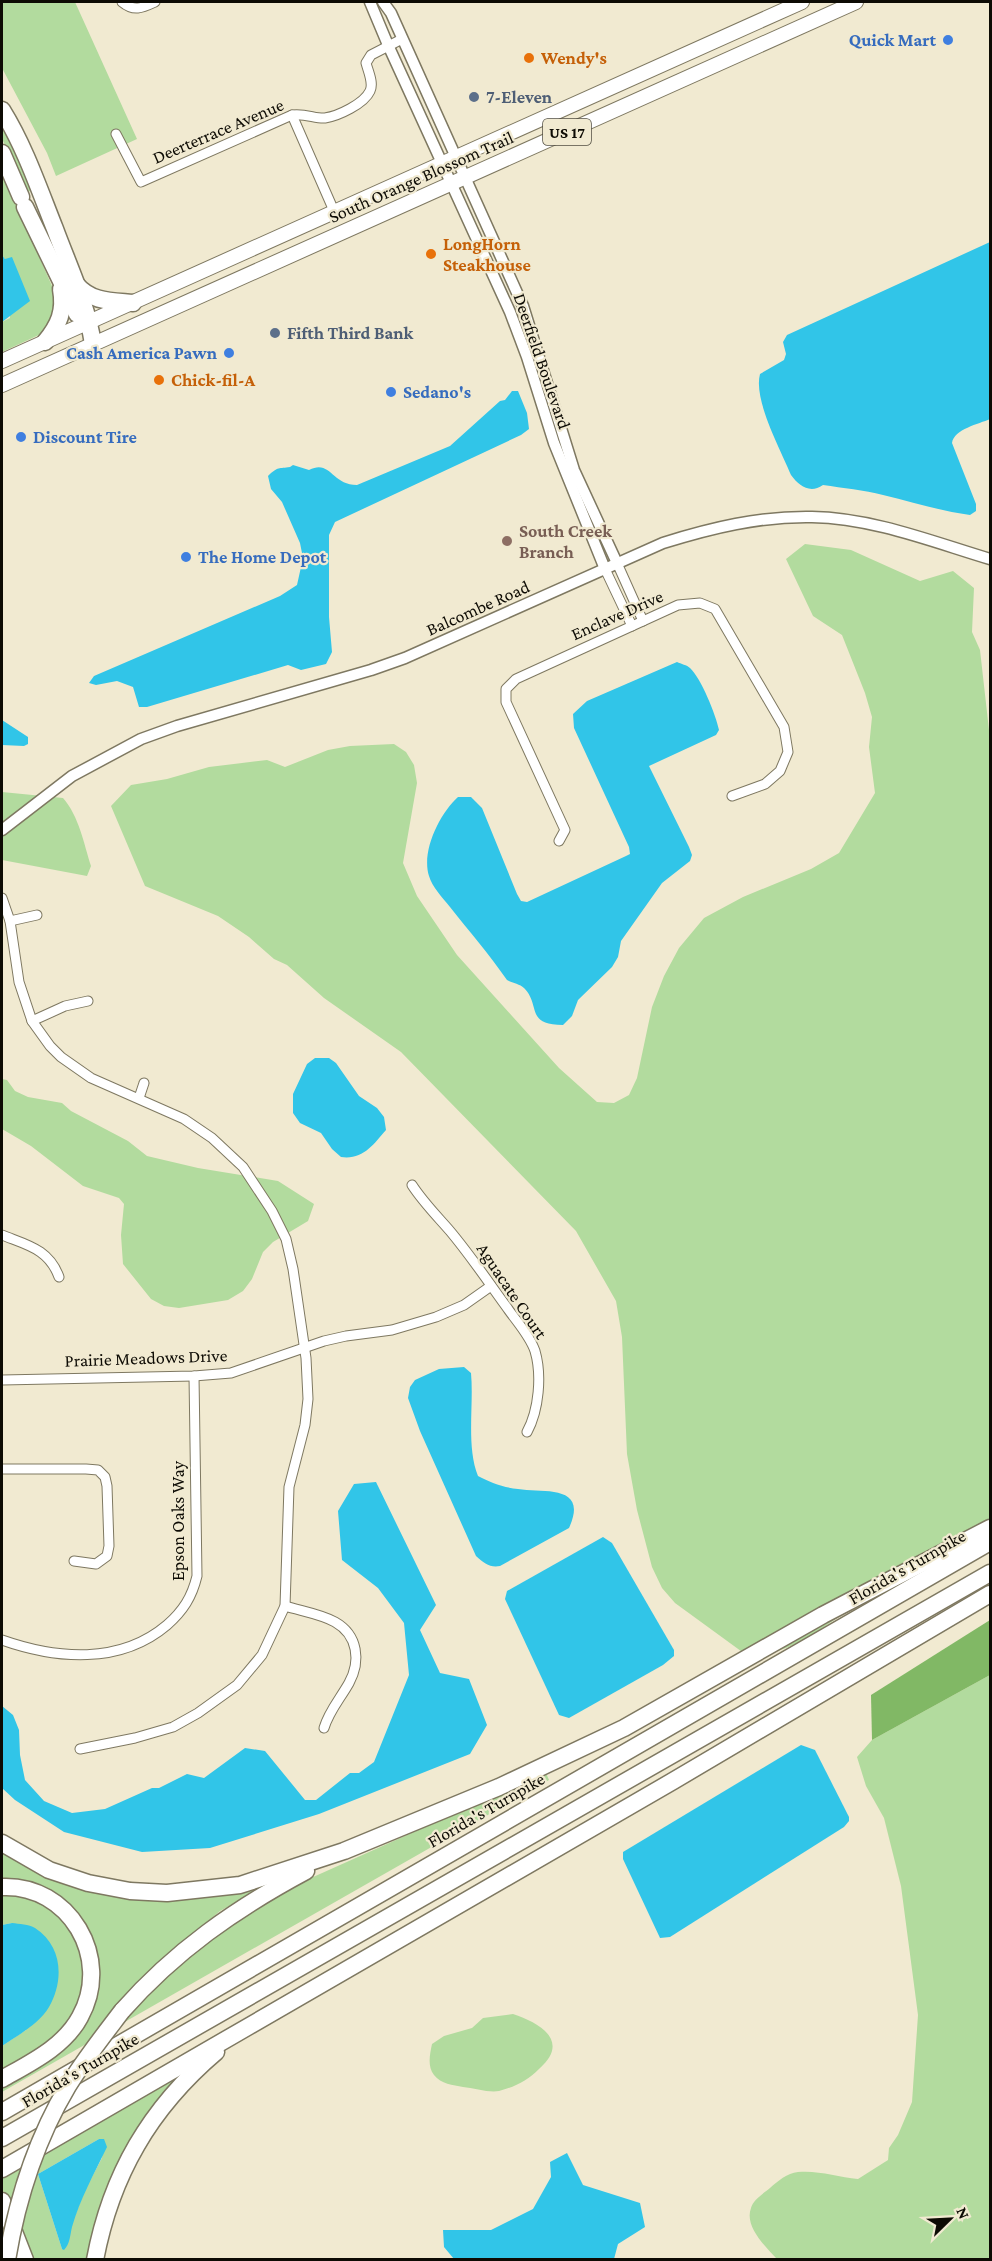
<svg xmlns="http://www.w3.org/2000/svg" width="992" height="2261" font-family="'Crimson Pro',serif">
<rect width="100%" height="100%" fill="#f1ead1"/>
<g fill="#b2db9e" fill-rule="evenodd">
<polygon points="2,2 75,2 137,139 56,176 47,153 2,68"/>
<polygon points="2,116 35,189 28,192 2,139"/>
<polygon points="2,173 56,295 59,307 41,334 2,352 2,322 10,318 5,259 2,255"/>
<path d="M805,544L851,550L920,581L953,571L974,588L972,632L980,650L990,739V1525C963,1539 935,1551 908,1566C864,1591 799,1663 745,1654L675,1603L662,1588L652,1567L637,1510L627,1454L622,1337L616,1301L576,1231L401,1052L324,998L287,965L274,959L249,937L218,916L145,886L111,806L131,785L167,779L209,767L267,760L285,767L328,750L350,746L394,744L406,752L414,765L417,783L403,863L417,896L457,955L559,1068L597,1102L614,1103L629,1095L637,1078L652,1007L664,976L679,948L704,918L743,897L811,869L839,853L875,793L869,747L872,717L865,693L842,635L813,616L786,559Z"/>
<path d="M2,792L63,798C79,816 84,844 91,866L87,876L2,860Z"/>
<polygon points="2,1079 7,1080 15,1091 28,1097 62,1103 71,1111 128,1141 147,1156 198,1168 278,1181 314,1204 308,1221 273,1242 263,1252 252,1279 243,1291 228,1300 179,1308 164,1306 151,1299 123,1264 121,1235 124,1204 119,1198 83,1186 31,1146 2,1129"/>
<path d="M990,1675V2259H777C766,2247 744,2227 751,2208C753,2200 764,2193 770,2188C778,2181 787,2173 798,2172C818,2170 838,2177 858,2179L888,2160L889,2148L898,2135L912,2102L918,2015L901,1886L884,1818L866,1786L857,1757L872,1740Z"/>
<polygon points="546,1773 549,1780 2,2092 2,2084 85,2016 84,1925 2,1881 2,1850 90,1889 266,1885 220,1911 153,1968 156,1985 194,1951 269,1900 302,1882"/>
<polygon points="2,1893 36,1898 66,1920 85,1956 80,2004 58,2036 2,2073 2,2046 26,2030 12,1923 2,1925"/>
<path d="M513,2014C540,2023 571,2041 539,2069C528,2080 515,2087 499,2091C489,2093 474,2088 463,2087C453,2085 441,2084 434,2075C427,2066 430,2054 432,2044L444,2036L472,2028L483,2018Z"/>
<path d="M197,2059L169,2092L89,2259H32L2,2188V2174ZM99,2139H104L102,2158L85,2190L62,2249L38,2174Z"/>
</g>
<polygon fill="#81b865" points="990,1620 990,1675 872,1740 871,1695"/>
<g fill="#31c5e8">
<path d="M990,242V419C979,424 954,429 952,443L976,504V511L970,515C940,511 913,502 883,495C864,490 843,488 823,485C810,494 799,486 791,475C781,450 753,400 760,374L784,360L786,354L783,342L787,335Z"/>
<polygon points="2,255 5,259 12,257 30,301 2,322"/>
<path d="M512,391H518L527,413L529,429L521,435L335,522L329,535V617L332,652L326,664L301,670L288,665L147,707H139L133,687L117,681L96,685L89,683L94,676L280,596L297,585L303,558L300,543L282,502L271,489L268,476C278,466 279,469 290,467L293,465L309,470C331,459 331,485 357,485L450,446L500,401L505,400Z"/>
<path d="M677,662C681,664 687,665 690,668C701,678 716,715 719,730L716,735L649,766L689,847L692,855L690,861L662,883L621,941L618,957L612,967L578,1000L572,1016L563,1025C525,1025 541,1005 524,988C520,984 512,983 507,980C489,954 469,931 450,907C443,898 432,887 429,876C421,851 440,813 458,797H471L482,808L517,894L521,901L527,902L626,856L630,854L629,847L574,728L573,714L587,701Z"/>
<polygon points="2,720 28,737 28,744 24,746 2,745"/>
<path d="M315,1058H329L336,1063L359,1096L377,1108L384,1117L386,1130C373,1145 363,1160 341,1157L332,1149L321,1133L300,1123L293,1113V1094L307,1064Z"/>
<path d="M464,1367L471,1373C474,1405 466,1446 478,1476C489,1482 505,1488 518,1489C544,1493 589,1484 569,1528L500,1566C490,1568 484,1563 476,1556L420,1431L408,1398L410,1387L415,1380L439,1369Z"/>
<polygon points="376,1482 436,1605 420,1630 440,1673 469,1679 487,1725 470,1754 319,1814 210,1848 142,1852 64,1832 15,1800 2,1788 2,1706 13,1715 19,1730 20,1755 25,1780 44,1801 72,1813 105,1809 152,1788 159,1788 187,1774 204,1778 245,1748 265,1751 305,1800 316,1800 350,1773 359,1773 374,1762 409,1675 404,1623 378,1588 342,1560 338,1511 354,1484"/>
<polygon points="603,1537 612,1543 674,1650 674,1656 663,1665 569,1718 559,1715 505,1599 507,1591"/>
<polygon points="801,1745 815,1750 849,1817 849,1821 844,1827 670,1937 660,1938 623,1859 623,1852"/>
<path d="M12,1923C19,1924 29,1924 35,1928C63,1946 64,1981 49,2007C39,2024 17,2036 2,2046V1925Z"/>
<path d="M99,2139H104L107,2147C94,2174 80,2199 72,2227C70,2235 70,2244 64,2250L62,2249L38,2174Z"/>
<polygon points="567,2153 583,2185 640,2203 645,2227 618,2244 614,2259 454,2259 444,2247 443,2230 491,2230 533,2209 551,2177 550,2162"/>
</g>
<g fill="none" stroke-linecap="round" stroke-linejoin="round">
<g stroke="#7e7861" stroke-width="11">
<g id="minor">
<path d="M122,2C134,12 142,8 155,2"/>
<polyline points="292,115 334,211"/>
<path d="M116,134L141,182L292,115C305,113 316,119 325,118C338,116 364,104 370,91C374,83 368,71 366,63L371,55L402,39"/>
<polyline points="617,563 643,621"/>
<polyline points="605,569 632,626"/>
<polyline points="559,841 565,830 506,702 506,689 516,679 678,605 700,603 715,609 784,727 788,752 780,771 765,784 732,796"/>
<polyline points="2,898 10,921 19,982 32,1021 50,1046 61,1057 91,1078 184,1119 212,1138 243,1167 272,1211 286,1239 293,1269 306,1358 308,1399 305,1425 289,1487 285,1606 262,1655 237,1685 198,1713 173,1727 135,1738 80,1749"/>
<polyline points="10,921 37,915"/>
<polyline points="32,1021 65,1006 88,1001"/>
<polyline points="139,1098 144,1083"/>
<path d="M412,1185C423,1202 437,1216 450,1231C471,1256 489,1283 508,1309C517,1322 530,1336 535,1351C542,1375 539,1410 527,1432"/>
<path d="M2,1235C27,1245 49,1249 59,1277"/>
<polyline points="2,1380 194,1376 231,1373 324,1341 346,1336 392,1330 436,1317 464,1305 491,1286"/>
<polyline points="2,1469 86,1469 98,1470 105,1477 107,1486 109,1546 107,1556 96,1564 74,1561"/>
<path d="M285,1606C301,1611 321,1614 335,1622C358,1635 361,1661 349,1683C340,1699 329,1711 324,1728"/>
<path d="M2,1640C56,1659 120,1665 167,1625C183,1611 192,1597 197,1576L194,1376"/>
</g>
</g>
<g stroke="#7e7861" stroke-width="13">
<g id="tertiary">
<polyline points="370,2 388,45 510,312 527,357 554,443 605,569"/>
<polyline points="383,2 391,13 523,306 574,470 617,563"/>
<path d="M2,830L72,776L141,739L177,726L371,670L405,658L663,543C711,528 760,516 812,517C873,518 933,542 990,559"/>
</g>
</g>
<g stroke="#7e7861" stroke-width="16">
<g id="primary">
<polyline points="2,361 802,2"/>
<polyline points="2,385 856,2"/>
</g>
</g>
<g stroke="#7e7861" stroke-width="19">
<g id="motorway">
<path d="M2,110C25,147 39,189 55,229C69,267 87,304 93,344"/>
<polyline points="2,153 21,197"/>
<polyline points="25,207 77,314"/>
<path d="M76,284C91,302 111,301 133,303"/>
<path d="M45,342C59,325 65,311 61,289"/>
<polyline points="2,1843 49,1870 88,1883 130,1891 167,1893 240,1885 344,1851 499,1787 624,1728 823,1615 990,1528"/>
<path d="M2,1887C69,1884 113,1958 80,2017C64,2047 30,2063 2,2079"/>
<path d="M122,2011C175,1951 235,1909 306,1871"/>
<polyline points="2,2112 990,1542"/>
<polyline points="2,2138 990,1573"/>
<polyline points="2,2169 673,1781 990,1594"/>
<polyline points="2,2201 25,2260"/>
<path d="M95,2260C111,2175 150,2108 216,2052"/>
</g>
</g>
<use href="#minor" stroke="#fff" stroke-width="9"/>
<use href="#tertiary" stroke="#fff" stroke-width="10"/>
<use href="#primary" stroke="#fff" stroke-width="14"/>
<use href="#motorway" stroke="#fff" stroke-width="16"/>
<g stroke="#7e7861" stroke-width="19" stroke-linecap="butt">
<path id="motorway-bridge" d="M7,2260C17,2200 37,2138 68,2086C84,2060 103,2036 122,2011"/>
</g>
<use href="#motorway-bridge" stroke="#fff" stroke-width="16"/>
</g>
<g fill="#3f7fe0" stroke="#f1ead1" stroke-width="2">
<circle cx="948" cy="40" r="6"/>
<circle cx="229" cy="353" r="6"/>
<circle cx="391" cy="392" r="6"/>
<circle cx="21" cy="437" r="6"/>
<circle cx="186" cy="557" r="6"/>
</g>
<g fill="#e8710a" stroke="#f1ead1" stroke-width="2">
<circle cx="529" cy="58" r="6"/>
<circle cx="431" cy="254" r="6"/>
<circle cx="159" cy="380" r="6"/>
</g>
<g fill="#5c6f8a" stroke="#f1ead1" stroke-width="2">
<circle cx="474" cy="97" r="6"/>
<circle cx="275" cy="333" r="6"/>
</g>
<circle fill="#8d6e63" stroke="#f1ead1" stroke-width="2" cx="507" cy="541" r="6"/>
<g text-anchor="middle" stroke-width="4.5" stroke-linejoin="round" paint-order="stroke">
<rect fill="#f1ead1" stroke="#514e42" stroke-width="1.5" x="543" y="119" width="48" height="26" rx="4.5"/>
<g font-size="16" font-weight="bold" fill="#0d0b04">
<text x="567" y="138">US 17</text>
</g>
<g font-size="18" font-weight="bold" fill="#366cbe" stroke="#f1ead1" text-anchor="start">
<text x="936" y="46" text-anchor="end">Quick Mart</text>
<text x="217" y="359" text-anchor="end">Cash America Pawn</text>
<text x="403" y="398">Sedano's</text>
<text x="33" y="443">Discount Tire</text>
<text x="198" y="563">The Home Depot</text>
</g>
<g font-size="18" font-weight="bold" fill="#c56008" stroke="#f1ead1" text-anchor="start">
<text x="541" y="64">Wendy's</text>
<text x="443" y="250">LongHorn<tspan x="443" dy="21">Steakhouse</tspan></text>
<text x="171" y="386">Chick-fil-A</text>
</g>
<g font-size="18" font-weight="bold" fill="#4e5e75" stroke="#f1ead1" text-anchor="start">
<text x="486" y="103">7-Eleven</text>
<text x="287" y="339">Fifth Third Bank</text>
</g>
<g font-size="18" fill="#0d0b04" stroke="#f1ead1">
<text transform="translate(218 131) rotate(-23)" y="6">Deerterrace Avenue</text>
<text transform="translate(421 177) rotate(-24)" y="6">South Orange Blossom Trail</text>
<text transform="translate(542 361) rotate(71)" y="6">Deerfield Boulevard</text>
<text transform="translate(478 608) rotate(-24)" y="6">Balcombe Road</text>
<text transform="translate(617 615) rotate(-24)" y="6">Enclave Drive</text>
<text transform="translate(512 1291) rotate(56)" y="6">Aguacate Court</text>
<text transform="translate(146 1358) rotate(-2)" y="6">Prairie Meadows Drive</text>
<text transform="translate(178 1521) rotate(-90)" y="6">Epson Oaks Way</text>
<text transform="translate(907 1567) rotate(-30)" y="6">Florida's Turnpike</text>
<text transform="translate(486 1810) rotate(-30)" y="6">Florida's Turnpike</text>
<text transform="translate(80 2070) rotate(-30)" y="6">Florida's Turnpike</text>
</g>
<g font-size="18" font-weight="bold" fill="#785e54" stroke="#f1ead1" text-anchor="start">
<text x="519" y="537">South Creek<tspan x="519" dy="21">Branch</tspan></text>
</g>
</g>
<rect width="992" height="2261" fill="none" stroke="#0d0b04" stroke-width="6"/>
<g transform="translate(950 2219) rotate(66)" stroke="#f1ead1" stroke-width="4.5" paint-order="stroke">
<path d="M0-4.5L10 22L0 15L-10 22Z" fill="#0d0b04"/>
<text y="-9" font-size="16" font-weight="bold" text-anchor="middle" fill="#0d0b04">N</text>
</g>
</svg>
